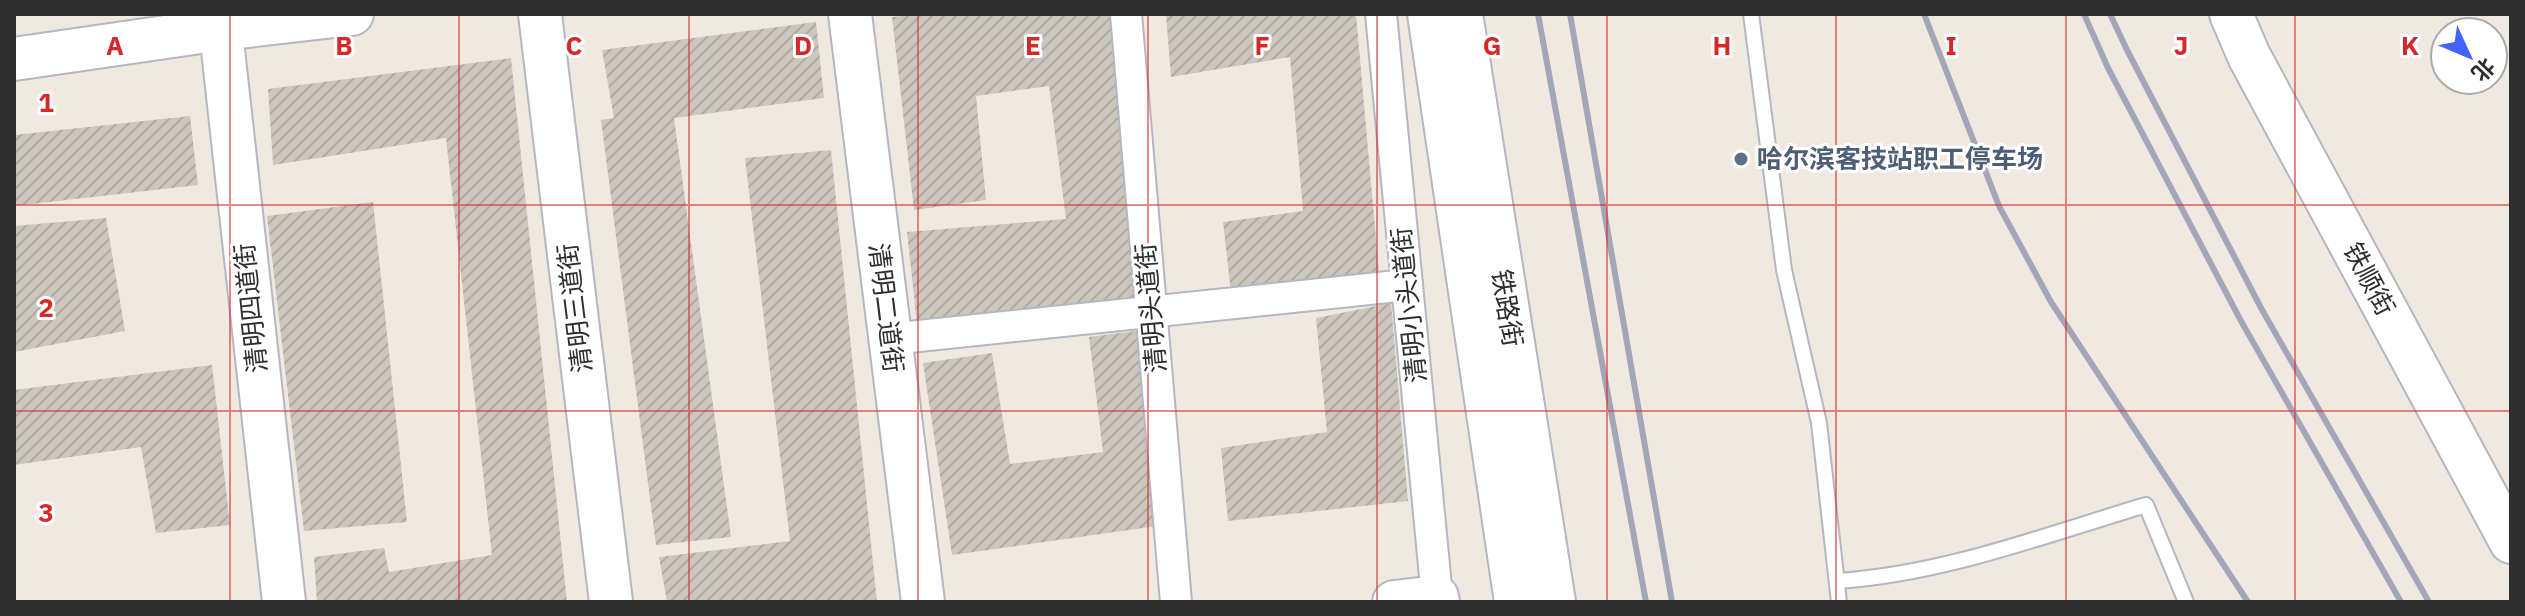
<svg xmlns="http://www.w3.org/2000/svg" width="2525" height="616" font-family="'IBM Plex Sans','Noto Sans SC',sans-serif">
<defs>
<pattern id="building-hatch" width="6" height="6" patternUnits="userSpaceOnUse" patternTransform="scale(2)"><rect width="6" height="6" fill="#cbc7bf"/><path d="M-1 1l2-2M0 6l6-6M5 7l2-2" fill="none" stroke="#afaba4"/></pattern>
</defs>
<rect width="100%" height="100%" fill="#efe9e1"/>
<g fill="url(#building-hatch)">
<polygon points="928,14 1129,14 1157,301 917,324 907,232 1066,219 1049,86 976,96 986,200 914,210 892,17"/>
<polygon points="1166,14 1356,14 1379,273 1231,293 1223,222 1303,211 1290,57 1171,77"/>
<polygon points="816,22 824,98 674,118 731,537 656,545 601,120 614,118 602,50"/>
<polygon points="511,58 567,602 317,602 314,557 384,548 389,572 492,555 446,138 273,165 268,89"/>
<polygon points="190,116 198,185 14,206 14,135"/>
<polygon points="831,150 877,602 667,602 659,557 790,541 745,158"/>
<polygon points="373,202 407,522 304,531 267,216"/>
<polygon points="106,218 125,331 14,352 14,226"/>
<polygon points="1391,303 1408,501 1228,521 1221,448 1327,432 1316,318"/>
<polygon points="1166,327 1185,522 952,555 923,363 992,353 1010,464 1103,452 1089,337"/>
<polygon points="212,365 230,525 156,533 141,447 14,465 14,390"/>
</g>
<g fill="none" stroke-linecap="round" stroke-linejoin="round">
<g stroke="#b4b7c1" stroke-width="18">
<g id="lane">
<polyline points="1751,14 1784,270 1819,423 1839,602"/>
<path d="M1838,581C1944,574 2045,535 2146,505L2186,602"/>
</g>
</g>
<g stroke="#b4b7c1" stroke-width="34">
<g id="street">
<polyline points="1126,14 1176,602"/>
<polyline points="1381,14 1437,597"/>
<polyline points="890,339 1407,285"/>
</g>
</g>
<g stroke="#b4b7c1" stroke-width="46">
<g id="secondary">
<polyline points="219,14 284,602"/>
<polyline points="540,14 611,602"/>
<polyline points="850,14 923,602"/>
<polyline points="1429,14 1516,602"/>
<polyline points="1461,14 1554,602"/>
<polyline points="2231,14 2249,56 2511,542"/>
<polyline points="14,59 221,29 352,14"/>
<polyline points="1394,602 1437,597 1438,602"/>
</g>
</g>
<use href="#lane" stroke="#fff" stroke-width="14"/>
<use href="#street" stroke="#fff" stroke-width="30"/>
<use href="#secondary" stroke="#fff" stroke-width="42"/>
<g stroke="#a3a6b8" stroke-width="6">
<polyline points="1538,14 1646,602"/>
<polyline points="1570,14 1672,602"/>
<polyline points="1924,14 1999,206 2051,302 2248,602"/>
<polyline points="2084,14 2108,68 2241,321 2401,602"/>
<polyline points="2110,14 2127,50 2261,308 2429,602"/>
</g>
</g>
<path fill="none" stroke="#d62828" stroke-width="2" stroke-opacity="0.55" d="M230,14V602M459,14V602M689,14V602M918,14V602M1148,14V602M1377,14V602M1607,14V602M1836,14V602M2066,14V602M2295,14V602M14,205H2511M14,411H2511"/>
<circle fill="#5c6f8a" stroke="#fff" stroke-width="3" cx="1741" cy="159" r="8"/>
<g text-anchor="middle" stroke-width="6" stroke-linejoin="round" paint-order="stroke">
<g font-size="26" font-weight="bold" fill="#4e5e75" stroke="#fff" text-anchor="start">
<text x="1757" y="168">哈尔滨客技站职工停车场</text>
</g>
<g font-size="26" fill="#2e2e2e" stroke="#fff">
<text transform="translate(2369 279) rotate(62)" y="9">铁顺街</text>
<text transform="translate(1409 305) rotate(-96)" y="9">清明小头道街</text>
<text transform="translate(251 308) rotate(-96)" y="9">清明四道街</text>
<text transform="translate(575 308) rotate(-97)" y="9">清明三道街</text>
<text transform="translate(886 308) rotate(83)" y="9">清明二道街</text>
<text transform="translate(1151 308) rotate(-95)" y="9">清明头道街</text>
<text transform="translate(1507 308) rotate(81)" y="9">铁路街</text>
</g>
</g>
<g font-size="26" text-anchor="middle" font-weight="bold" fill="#d62828" stroke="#fff" stroke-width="6" stroke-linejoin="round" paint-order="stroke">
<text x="115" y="55">A</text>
<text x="344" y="55">B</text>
<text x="574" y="55">C</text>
<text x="803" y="55">D</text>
<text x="1033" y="55">E</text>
<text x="1262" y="55">F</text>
<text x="1492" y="55">G</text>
<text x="1722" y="55">H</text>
<text x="1951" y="55">I</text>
<text x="2181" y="55">J</text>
<text x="2410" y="55">K</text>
<text x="46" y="112">1</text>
<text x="46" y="317">2</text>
<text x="46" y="522">3</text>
</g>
<rect width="2525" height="616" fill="none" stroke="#2e2e2e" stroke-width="32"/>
<g transform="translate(2469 56) rotate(134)"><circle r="38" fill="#ffffff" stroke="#ababab" stroke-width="2"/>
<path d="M0-6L14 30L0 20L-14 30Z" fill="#4264fb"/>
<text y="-12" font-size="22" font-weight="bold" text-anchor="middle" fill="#2e2e2e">北</text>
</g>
</svg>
